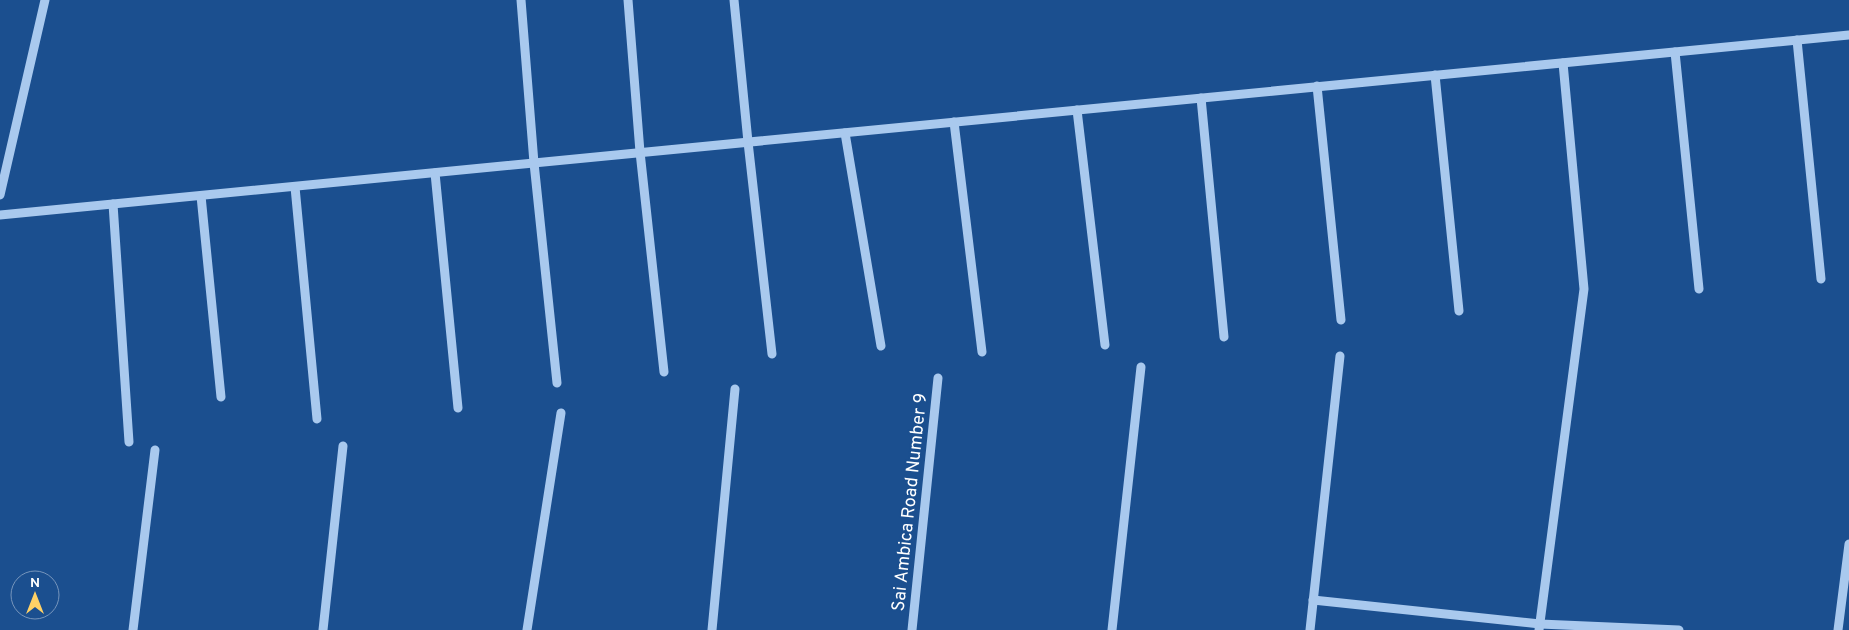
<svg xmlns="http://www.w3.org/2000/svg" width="1849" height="630" font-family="Overpass,sans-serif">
<rect width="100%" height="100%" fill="#1b4f8f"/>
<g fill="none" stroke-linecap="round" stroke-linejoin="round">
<g stroke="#a9c9ee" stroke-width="9">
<polyline points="521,0 534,163 557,383"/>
<polyline points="628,0 640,152 664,372"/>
<polyline points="734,0 748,142 772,354"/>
<polyline points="1797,40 1821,279"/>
<polyline points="1675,52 1699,289"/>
<polyline points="1435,75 1459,311"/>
<polyline points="1317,86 1341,320"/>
<polyline points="1201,98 1224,337"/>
<polyline points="1077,110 1105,345"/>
<polyline points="954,122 982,352"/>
<polyline points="845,133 881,346"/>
<polyline points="435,173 458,408"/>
<polyline points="295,187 317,419"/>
<polyline points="0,195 45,0"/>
<polyline points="201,196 221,397"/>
<polyline points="113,204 129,442"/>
<polyline points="0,215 1849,35"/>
<polyline points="1313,600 1540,624 1679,630"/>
<polyline points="133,630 155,450"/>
<polyline points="323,630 343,446"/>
<polyline points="527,630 561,413"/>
<polyline points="712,630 735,389"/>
<polyline points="912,630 938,378"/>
<polyline points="1112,630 1141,367"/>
<polyline points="1310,630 1340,356"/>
<polyline points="1539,630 1584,289 1563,63"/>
<polyline points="1838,630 1849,544"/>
</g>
</g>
<g text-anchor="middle" stroke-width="4" stroke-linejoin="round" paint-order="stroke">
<g font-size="18" fill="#fff" stroke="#1b4f8f">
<text transform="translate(909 502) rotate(-84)" y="6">Sai Ambica Road Number 9</text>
</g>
</g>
<g transform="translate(35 595)"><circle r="24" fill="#1b4f8f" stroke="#7695bc"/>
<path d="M0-4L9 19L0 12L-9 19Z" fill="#ffd166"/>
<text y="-8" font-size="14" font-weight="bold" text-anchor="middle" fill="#ffffff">N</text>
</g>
</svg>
